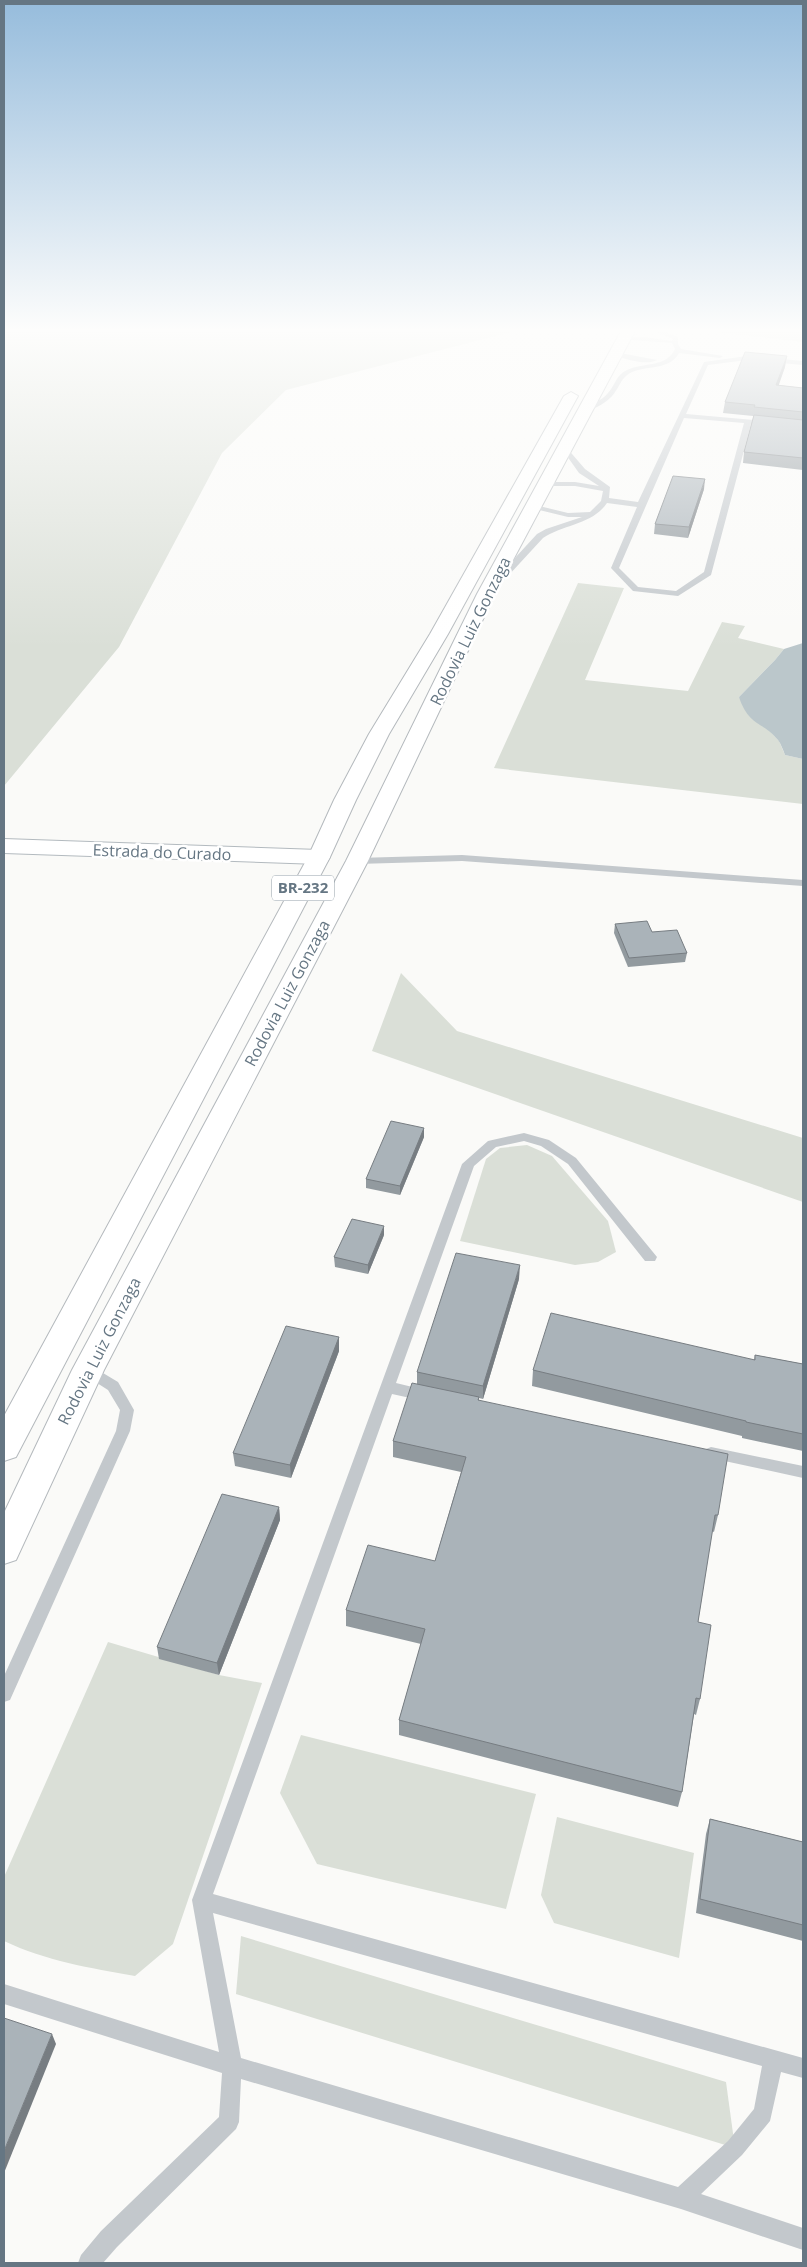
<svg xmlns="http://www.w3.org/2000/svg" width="807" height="2267" font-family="'Open Sans',sans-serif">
<rect width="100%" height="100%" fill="#fafaf8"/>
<g fill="#dadfd7">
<polygon points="4,331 515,331 286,390 222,453 119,647 4,786"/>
<polygon points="715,331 803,331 803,342 715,332"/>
<polygon points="578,583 624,588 585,680 688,691 722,622 745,626 738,638 784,649 775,660 739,697 779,741 785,755 803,759 803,804 494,768"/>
<polygon points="401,973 457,1031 803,1138 803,1202 372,1051"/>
<polygon points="527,1145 552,1156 608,1221 616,1252 598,1262 575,1265 460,1241 486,1159 500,1148"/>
<path d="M108,1642L219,1675L262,1683L173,1944L135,1976C90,1968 46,1961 4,1941V1877Z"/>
<polygon points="301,1735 536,1794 506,1909 317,1864 280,1793"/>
<polygon points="557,1817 694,1853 679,1958 554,1923 541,1895"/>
<polygon points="241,1936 726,2082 735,2148 236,1994"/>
</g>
<path fill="#bbc7cb" d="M803,643V759L785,755C783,750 781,744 778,740C763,721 749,727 739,697L775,660L784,649Z"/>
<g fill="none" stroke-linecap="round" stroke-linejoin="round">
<g stroke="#b3babf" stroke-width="2">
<polygon id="secondary" points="4,839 319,850 327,852 330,857 327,862 319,864 4,853"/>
</g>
<g stroke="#b4b9bd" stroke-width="2">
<g id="trunk">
<polygon points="621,331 635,331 495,594 368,861 104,1370 16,1560 4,1564 4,1513 72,1370 346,861 477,594"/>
<polygon points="571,392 578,396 448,634 389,734 356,800 330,857 16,1457 4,1461 4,1416 308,857 334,800 369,734 430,634 564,396"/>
</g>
</g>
<g fill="#c3c8cc" fill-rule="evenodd">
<path d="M655,331H663L678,337V344L681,349L723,356L720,358L679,353C668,373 641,363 626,376C621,380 619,387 615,392C610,401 592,412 582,411V409C590,404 602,401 608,393C616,384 616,375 627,370C644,362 666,368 675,349L672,343L620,339L623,337H645L672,341L673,339Z"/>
<path d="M615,352L657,360C646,366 625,359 613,355Z"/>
<path d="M747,356L803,361V365L747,360L708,365L686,414L754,420L757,422L751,424L711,575L678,596L633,591L611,568L637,507L607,503C592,525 564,524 543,538L496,589H490V585L537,534L546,529L582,517H568L531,508V504L568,513L590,512L601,501L603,491L575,486H544L543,484L547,482H575L599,486L579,473L562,449V447H566L585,469L610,487L609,498L638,502L704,362ZM684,418L744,423L704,572L676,591L638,587L619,568Z"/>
<polygon points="462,855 803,880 803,886 462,861 357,864 352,861 357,858"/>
<path d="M524,1133L549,1140L576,1158L657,1257L655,1261H645L568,1164L541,1146L524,1141L496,1147L474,1166L396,1383L429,1391L431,1395L429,1399L424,1401L392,1394L213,1894L803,2058V2078L781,2072L770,2121L742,2155L701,2194L803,2228V2250L681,2209L241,2079L239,2122L236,2129L117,2247L103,2263H78L81,2255L101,2231L219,2117L222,2073L4,2004V1984L219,2052L192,1900L462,1164L488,1141ZM213,1913L762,2066L754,2109L728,2141L678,2187L241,2058Z"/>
<polygon points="88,1364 118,1382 134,1410 130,1431 10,1700 4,1702 4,1676 116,1431 120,1410 108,1390 83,1374 81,1370 83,1366"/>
<polygon points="711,1447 803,1466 803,1478 706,1457 703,1453 706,1449"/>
</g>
<use href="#secondary" fill="#fff" fill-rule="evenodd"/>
<use href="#trunk" fill="#fff" fill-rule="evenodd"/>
</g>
<g fill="#929a9f">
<polygon points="785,367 778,385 803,388 803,470 743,463 744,452 753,418 753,416 723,413 725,402"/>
<polygon points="704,489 688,538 654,534 655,524"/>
<polygon points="615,924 652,932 687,953 685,962 628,967 614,933"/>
<polygon points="424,1128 424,1137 400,1195 366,1188 366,1179"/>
<polygon points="384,1235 368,1274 335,1267 334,1257"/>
<polygon points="519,1279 483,1399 479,1398 479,1400 718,1515 714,1532 712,1531 698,1622 700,1699 696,1715 694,1714 682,1792 678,1807 399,1735 399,1720 421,1644 346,1626 346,1610 435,1561 461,1472 393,1457 393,1441 417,1384 417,1372"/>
<polygon points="339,1337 339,1351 291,1478 235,1466 233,1453"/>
<polygon points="755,1355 803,1364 803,1451 742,1438 742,1436 532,1386 533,1370 754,1360"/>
<polygon points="279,1507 280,1520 219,1675 159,1659 157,1647"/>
<polygon points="710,1819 803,1842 803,1941 696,1913 706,1834"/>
</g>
<g fill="#777d82">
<polygon points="787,356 785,367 775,396 776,385"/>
<polygon points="705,479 704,489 688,538 689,527"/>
<polygon points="424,1128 424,1137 400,1195 400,1186"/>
<polygon points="384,1226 384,1235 368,1274 368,1265"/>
<polygon points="520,1265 519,1279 483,1399 483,1386"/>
<polygon points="339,1337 339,1351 291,1478 290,1465"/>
<polygon points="279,1507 280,1520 219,1675 217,1663"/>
<polygon points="52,2034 56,2044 4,2173 4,2151"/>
</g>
<g fill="#aab3b9" stroke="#777d82">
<polygon points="745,352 787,356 776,385 803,388 803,412 754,407 755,405 725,402"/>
<polygon points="754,415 803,420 803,458 744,452"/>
<polygon points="673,476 705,479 689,527 655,524"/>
<polygon points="647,921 652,932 677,930 687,953 629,958 615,924"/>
<polygon points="391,1121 424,1128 400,1186 366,1179"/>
<polygon points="352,1219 384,1226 368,1265 334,1257"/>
<polygon points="456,1253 520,1265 483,1386 417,1372"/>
<polygon points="551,1313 755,1360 755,1355 803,1364 803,1434 746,1422 746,1421 533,1370"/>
<polygon points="286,1326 339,1337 290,1465 233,1453"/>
<polygon points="412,1383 479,1397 478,1400 728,1454 718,1515 715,1515 698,1622 711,1625 700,1699 696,1698 682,1792 399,1720 425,1629 346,1610 368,1545 435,1561 466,1457 393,1441"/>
<polygon points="222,1494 279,1507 217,1663 157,1647"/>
<polygon points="710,1819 803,1842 803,1925 700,1899"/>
<polygon points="4,2018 52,2034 4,2151"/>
</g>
<linearGradient id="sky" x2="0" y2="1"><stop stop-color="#96bcdc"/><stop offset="0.51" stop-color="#fdfdfc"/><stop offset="1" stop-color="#fdfdfc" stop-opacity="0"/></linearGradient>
<rect width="807" height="648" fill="url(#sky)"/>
<g text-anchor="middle" stroke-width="5" stroke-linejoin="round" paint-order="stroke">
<rect fill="#fff" stroke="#939fa8" stroke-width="1" x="272" y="875.5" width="62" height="25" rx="4"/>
<g font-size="15" font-weight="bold" fill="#657683">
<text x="303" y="893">BR-232</text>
</g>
<g font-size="16" fill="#657683" stroke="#fff">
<text transform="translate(470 631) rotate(-64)" y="6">Rodovia Luiz Gonzaga</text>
<text transform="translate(162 852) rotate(2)" y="6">Estrada do Curado</text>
<text transform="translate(287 993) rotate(-62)" y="6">Rodovia Luiz Gonzaga</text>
<text transform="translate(99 1351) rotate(-63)" y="6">Rodovia Luiz Gonzaga</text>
</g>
</g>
<rect width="807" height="2267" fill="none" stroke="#657683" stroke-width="10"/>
</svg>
